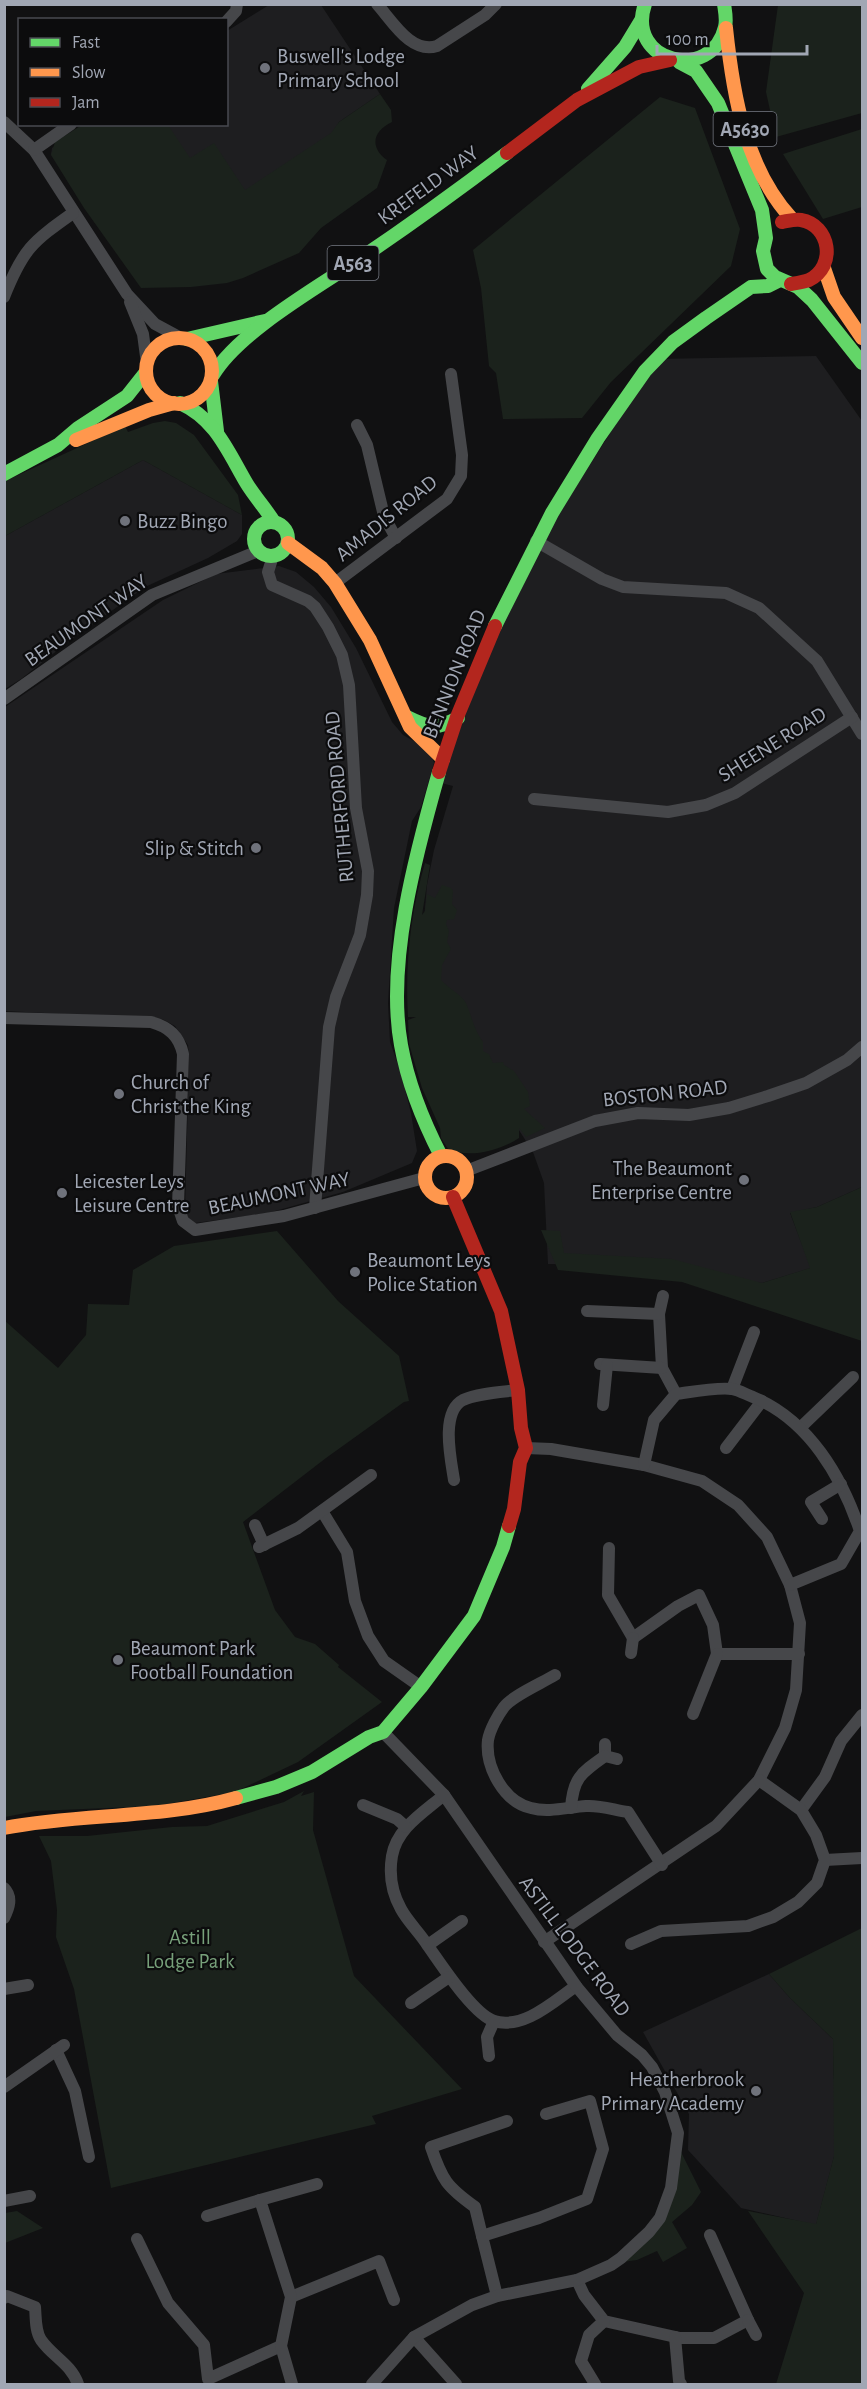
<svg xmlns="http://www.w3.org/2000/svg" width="867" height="2389" font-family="'Alegreya Sans',sans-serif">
<rect width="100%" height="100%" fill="#111112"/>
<g fill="#1e1e20">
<polygon points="269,5 321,5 380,94 339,122 289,240 51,155 52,148 82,125 226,124 227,31"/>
<polygon points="816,356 862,421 862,1187 817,1207 790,1213 811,1268 762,1283 572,1264 548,1264 544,1183 533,1152 483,1074 422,1001 421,955 427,885 434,850 453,786 437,782 517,580 657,359"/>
<polygon points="143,460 242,515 242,534 237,541 208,558 145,587 68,642 21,679 5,689 5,536"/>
<polygon points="279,566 296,572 314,587 331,607 356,648 392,722 403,735 423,746 432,757 434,763 421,807 412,821 394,908 388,1003 390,1042 400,1070 411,1113 417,1151 412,1163 343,1192 268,1213 195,1223 188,1218 185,1210 189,1058 188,1045 175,1026 162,1019 5,1011 5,707 163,600 216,574"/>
<polygon points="769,1974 790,1998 833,2039 833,2073 838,2110 836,2149 816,2225 741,2208 688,2150 689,2114 643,2032"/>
</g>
<g fill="#1b221c">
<polygon points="778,5 862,5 862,113 776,137 766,92"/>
<path d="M380,94L391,110L392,122C373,131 369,147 387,160L377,188L321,228L299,253L243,278L227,283L191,287L141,288L84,208L51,155L55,142L82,125H168L190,158L214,143L245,190L331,133L339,122Z"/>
<polygon points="660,97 695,108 740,229 731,266 611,382 582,418 503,419 496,373 489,366 481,288 473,250"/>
<polygon points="862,129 862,207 823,219 783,154"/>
<polygon points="165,421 176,423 194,435 238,495 242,515 143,460 5,536 5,481 125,426 128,432 153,423"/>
<path d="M425,863L430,865L422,915L425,911L427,894L435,898L442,885L451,888L453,891L452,904L457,910L454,919L447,920L446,924L449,931L447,942L451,949L442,965L441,980C448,988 462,995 466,1003C472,1017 474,1030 483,1042V1051L489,1054L493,1063L503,1062L504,1065L514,1071L528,1092L530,1106L524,1109L545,1128L526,1137L519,1128V1138C501,1150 469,1159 448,1149L441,1138L440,1128L422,1088L409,1044L408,1020L416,1017H408C405,967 410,913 425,863Z"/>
<polygon points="862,1187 862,1341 682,1282 558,1270 541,1230 560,1231 564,1253 672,1259 762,1283 810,1268 790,1212 817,1207"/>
<polygon points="277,1231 338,1301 399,1356 409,1401 404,1402 326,1458 243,1522 275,1610 295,1637 315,1644 339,1665 338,1667 382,1702 298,1762 235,1792 155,1806 36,1811 5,1817 4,1320 58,1368 86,1335 88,1304 129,1305 133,1270 174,1246"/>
<polygon points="304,1791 301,1796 314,1792 313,1830 354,1976 462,2089 372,2116 376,2124 111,2188 74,1989 56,1937 57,1910 51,1861 39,1836 87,1836 172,1827 207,1826 284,1802"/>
<polygon points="862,1928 862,2384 776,2384 804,2293 748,2211 816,2224 834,2156 833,2039 790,1998 769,1974"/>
<polygon points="677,2144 701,2192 692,2205 672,2222 687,2248 663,2262 657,2251 637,2260 615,2263 660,2218"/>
<polygon points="17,2211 43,2228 5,2243 5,2213"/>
</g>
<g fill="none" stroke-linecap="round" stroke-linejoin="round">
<g stroke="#46474a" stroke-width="12">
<path d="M377,4C393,22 411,54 437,46L485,15L496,4"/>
<polyline points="226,22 236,11 237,4"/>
<polyline points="4,122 34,150 127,294 155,324 181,338"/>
<polyline points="34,150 71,124"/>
<path d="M4,297C23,249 32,242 73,213"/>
<polyline points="130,302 143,334 147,364"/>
<polyline points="357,425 367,445 384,516 396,538"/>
<polyline points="536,541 602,579 623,587 726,593 759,608 817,661 862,734"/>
<polyline points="273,556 268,572 272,585 308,601 315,607 328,627 342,655 349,685 356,808 368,871 367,895 360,935 336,997 329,1027 315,1208"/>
<polyline points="335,583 447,499 461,476 462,455 451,374"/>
<polyline points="4,699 152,595 258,551"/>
<polyline points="534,799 668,812 706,805 735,793 852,717"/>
<path d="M4,1018L151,1022C169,1027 179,1036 183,1054L178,1206L183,1221L195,1230L284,1216L424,1178"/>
<polyline points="466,1171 595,1121 638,1113 689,1115 729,1108 768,1096 806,1083 847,1060 862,1047"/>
<polyline points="663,1296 659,1314 662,1368 676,1394"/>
<polyline points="587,1311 659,1314"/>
<polyline points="600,1364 662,1368"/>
<polyline points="732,1389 754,1332"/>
<polyline points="603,1405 607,1365"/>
<polyline points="801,1427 853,1377"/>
<polyline points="526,1448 551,1449 644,1465 702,1481 738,1505 767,1537 790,1585 800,1623 796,1690 785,1728 759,1780 716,1826 544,1942"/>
<polyline points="726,1448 762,1401"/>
<path d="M644,1465L654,1420L676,1394C691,1392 717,1387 732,1389C739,1390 747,1395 753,1397C809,1420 842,1477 860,1531L841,1564L790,1585"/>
<path d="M454,1480C451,1460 440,1412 463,1400C478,1393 502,1392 518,1390"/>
<polyline points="322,1511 347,1552 355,1601 368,1636 384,1661 421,1687"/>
<polyline points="822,1519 811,1502 841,1484"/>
<polyline points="255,1525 264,1545"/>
<polyline points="259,1547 298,1528 371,1475"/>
<polyline points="609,1548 608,1595 633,1638 678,1606 699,1595 713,1625 717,1654 799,1654"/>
<polyline points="631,1653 633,1638"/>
<path d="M555,1675C542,1683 512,1696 504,1707C498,1715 490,1729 488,1740C485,1767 504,1802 531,1808C549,1813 568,1807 586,1806C600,1805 614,1810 628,1812L662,1865"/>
<polyline points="693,1714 717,1654"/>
<polyline points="605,1744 605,1756 617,1759"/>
<path d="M444,1795C423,1813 397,1828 392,1856C389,1874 392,1893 401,1909C408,1922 420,1933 428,1946C441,1964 473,2014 494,2021C524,2030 554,2001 576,1986"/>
<polyline points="363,1805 397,1819 406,1827"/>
<path d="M571,1808C573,1778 581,1773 605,1756"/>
<polyline points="801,1810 825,1777 841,1741 862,1715"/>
<polyline points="825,1860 862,1858"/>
<path d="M4,1888C13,1897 9,1908 4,1918"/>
<polyline points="631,1944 661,1931 748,1926 773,1917 798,1902 817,1883 825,1860 816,1835 801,1810 759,1780"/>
<polyline points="428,1945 462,1921"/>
<polyline points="4,1989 28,1985"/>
<polyline points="411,2003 449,1977"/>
<polyline points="56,2050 75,2091 89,2157"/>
<polyline points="489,2056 487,2037 494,2021"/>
<polyline points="4,2087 64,2045"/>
<polyline points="4,2201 30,2196"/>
<polyline points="207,2216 260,2200"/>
<path d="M482,2236L475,2207C447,2187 442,2180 431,2147L507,2121"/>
<polyline points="137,2239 168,2303 204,2345 208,2379 281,2346"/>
<polyline points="577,2280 584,2295 604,2321 680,2338 714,2338 748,2320 710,2235"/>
<polyline points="497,2296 482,2236 539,2218 587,2199 603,2149 590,2101 546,2114"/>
<polyline points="291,2297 379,2261 394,2300"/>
<path d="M4,2298L7,2296L35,2307C36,2318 35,2331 41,2340C53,2357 71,2364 78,2384"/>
<polyline points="748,2320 756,2335"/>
<polyline points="414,2337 456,2384"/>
<polyline points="675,2337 679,2381 681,2384"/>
<polyline points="292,2384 281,2346 291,2297 260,2200 317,2184"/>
<polyline points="372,2384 414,2337 472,2305 497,2296 577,2280 611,2265 621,2258 649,2232 660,2218 671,2188 678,2133 665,2092 652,2067 642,2055 617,2035 576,1986 444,1795 383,1732"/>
<polyline points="595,2384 581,2361 589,2335 604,2321"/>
</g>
<g stroke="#63d668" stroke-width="14">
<path d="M645,4C625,63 712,83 725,27C727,20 725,11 724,4"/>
<polyline points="679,62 696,71 718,103 762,210 766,238 763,251 767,269 775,277 798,287 812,300 862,363"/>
<polyline points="588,89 625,47 642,19"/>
<polyline points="187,339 265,321"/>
<path d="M213,375C238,333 313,290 355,262C407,227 457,191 507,153"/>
<polyline points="211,381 217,431"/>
<path d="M180,403C216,419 228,452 247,484C255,497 266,509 274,522"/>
<polyline points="4,474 58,445 78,428 127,396 146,372"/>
<circle cx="271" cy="539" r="17"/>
<polyline points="495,626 552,513 598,438 645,371 673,342 706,318 751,287 768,286 780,280"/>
<path d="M407,717C429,728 436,730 458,718"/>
<path d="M439,772C416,853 386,962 401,1045C408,1084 423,1121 441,1156"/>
<polyline points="236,1798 276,1787 312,1772 369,1737 383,1732 421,1687 474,1616 503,1547 509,1526"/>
</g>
<g stroke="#ff974d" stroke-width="14">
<path d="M726,28C733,95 745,168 792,219"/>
<polyline points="824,268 834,297 862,338"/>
<circle cx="179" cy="371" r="33"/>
<polyline points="76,440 149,410 174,403"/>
<polyline points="288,543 322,568 335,583 370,640 410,727 443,759"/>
<circle cx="446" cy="1177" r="21"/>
<path d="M4,1828C81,1813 161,1819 236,1798"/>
</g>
<g stroke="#b3261e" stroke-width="14">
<polyline points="507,153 577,100 639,67 670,60"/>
<path d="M782,222C788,221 795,219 801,220C830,225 837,266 809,280C804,282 797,283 791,284"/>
<polyline points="439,772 457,717 495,626"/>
<polyline points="453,1197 501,1311 518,1390 521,1428 526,1448 520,1462 514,1509 509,1526"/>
</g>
</g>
<g fill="#6f727b" stroke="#0c0c0d" stroke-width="2">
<circle cx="265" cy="68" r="6"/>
<circle cx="125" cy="521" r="6"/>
<circle cx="256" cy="848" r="6"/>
<circle cx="119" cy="1094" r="6"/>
<circle cx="744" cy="1180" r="6"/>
<circle cx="62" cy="1193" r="6"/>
<circle cx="355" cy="1272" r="6"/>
<circle cx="118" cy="1660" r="6"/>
<circle cx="756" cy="2091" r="6"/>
</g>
<g text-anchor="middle" stroke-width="4.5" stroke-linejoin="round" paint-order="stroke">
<g fill="#0c0c0d" stroke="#747882" stroke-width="1.5">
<rect x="713.5" y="112" width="63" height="34" rx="4.5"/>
<rect x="327.5" y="246" width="51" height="34" rx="4.5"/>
</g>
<g font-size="20" font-weight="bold" fill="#a1a7b4">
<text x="745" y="136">A5630</text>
<text x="353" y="270">A563</text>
</g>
<g font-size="21" fill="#a1a7b4" stroke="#0c0c0d" text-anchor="start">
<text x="277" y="63">Buswell's Lodge<tspan x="277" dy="24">Primary School</tspan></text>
<text x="137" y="528">Buzz Bingo</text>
<text x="244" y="855" text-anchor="end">Slip &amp; Stitch</text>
<text x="131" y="1089">Church of<tspan x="131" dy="24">Christ the King</tspan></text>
<text x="732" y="1175" text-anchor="end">The Beaumont<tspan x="732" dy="24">Enterprise Centre</tspan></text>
<text x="74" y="1188">Leicester Leys<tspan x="74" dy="24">Leisure Centre</tspan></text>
<text x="367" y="1267">Beaumont Leys<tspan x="367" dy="24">Police Station</tspan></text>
<text x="130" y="1655">Beaumont Park<tspan x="130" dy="24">Football Foundation</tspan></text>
<text x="744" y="2086" text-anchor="end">Heatherbrook<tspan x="744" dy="24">Primary Academy</tspan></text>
</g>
<g font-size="21" fill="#a1a7b4" stroke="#0c0c0d">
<text transform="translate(428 185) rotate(-36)" y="7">KREFELD WAY</text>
<text transform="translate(386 518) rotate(-39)" y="7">AMADIS ROAD</text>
<text transform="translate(86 620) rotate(-35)" y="7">BEAUMONT WAY</text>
<text transform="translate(454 674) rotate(-68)" y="7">BENNION ROAD</text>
<text transform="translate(772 744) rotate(-32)" y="7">SHEENE ROAD</text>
<text transform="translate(339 797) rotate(-95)" y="7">RUTHERFORD ROAD</text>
<text transform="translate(665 1093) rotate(-6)" y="7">BOSTON ROAD</text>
<text transform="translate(279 1193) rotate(-12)" y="7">BEAUMONT WAY</text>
<text transform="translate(575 1946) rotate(53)" y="7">ASTILL LODGE ROAD</text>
</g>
<g font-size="21" fill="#77a07a" stroke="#0c0c0d">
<text x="190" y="1944">Astill<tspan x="190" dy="24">Lodge Park</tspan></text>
</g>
</g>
<rect width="867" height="2389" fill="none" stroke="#a1a7b4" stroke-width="12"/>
<rect x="18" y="18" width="210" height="108" fill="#0c0c0d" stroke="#484a50" stroke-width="1.5"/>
<rect x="30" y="38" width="30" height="9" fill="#63d668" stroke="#484a50" stroke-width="1.5"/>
<text x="72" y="48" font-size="18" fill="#a1a7b4">Fast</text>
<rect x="30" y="68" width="30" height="9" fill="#ff974d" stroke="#484a50" stroke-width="1.5"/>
<text x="72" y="78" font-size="18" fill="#a1a7b4">Slow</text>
<rect x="30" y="98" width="30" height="9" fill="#b3261e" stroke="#484a50" stroke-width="1.5"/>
<text x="72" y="108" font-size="18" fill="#a1a7b4">Jam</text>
<path d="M657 45v9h150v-9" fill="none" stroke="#a1a7b4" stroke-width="3"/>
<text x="666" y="45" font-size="18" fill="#a1a7b4" stroke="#0c0c0d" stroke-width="4.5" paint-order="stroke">100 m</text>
</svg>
